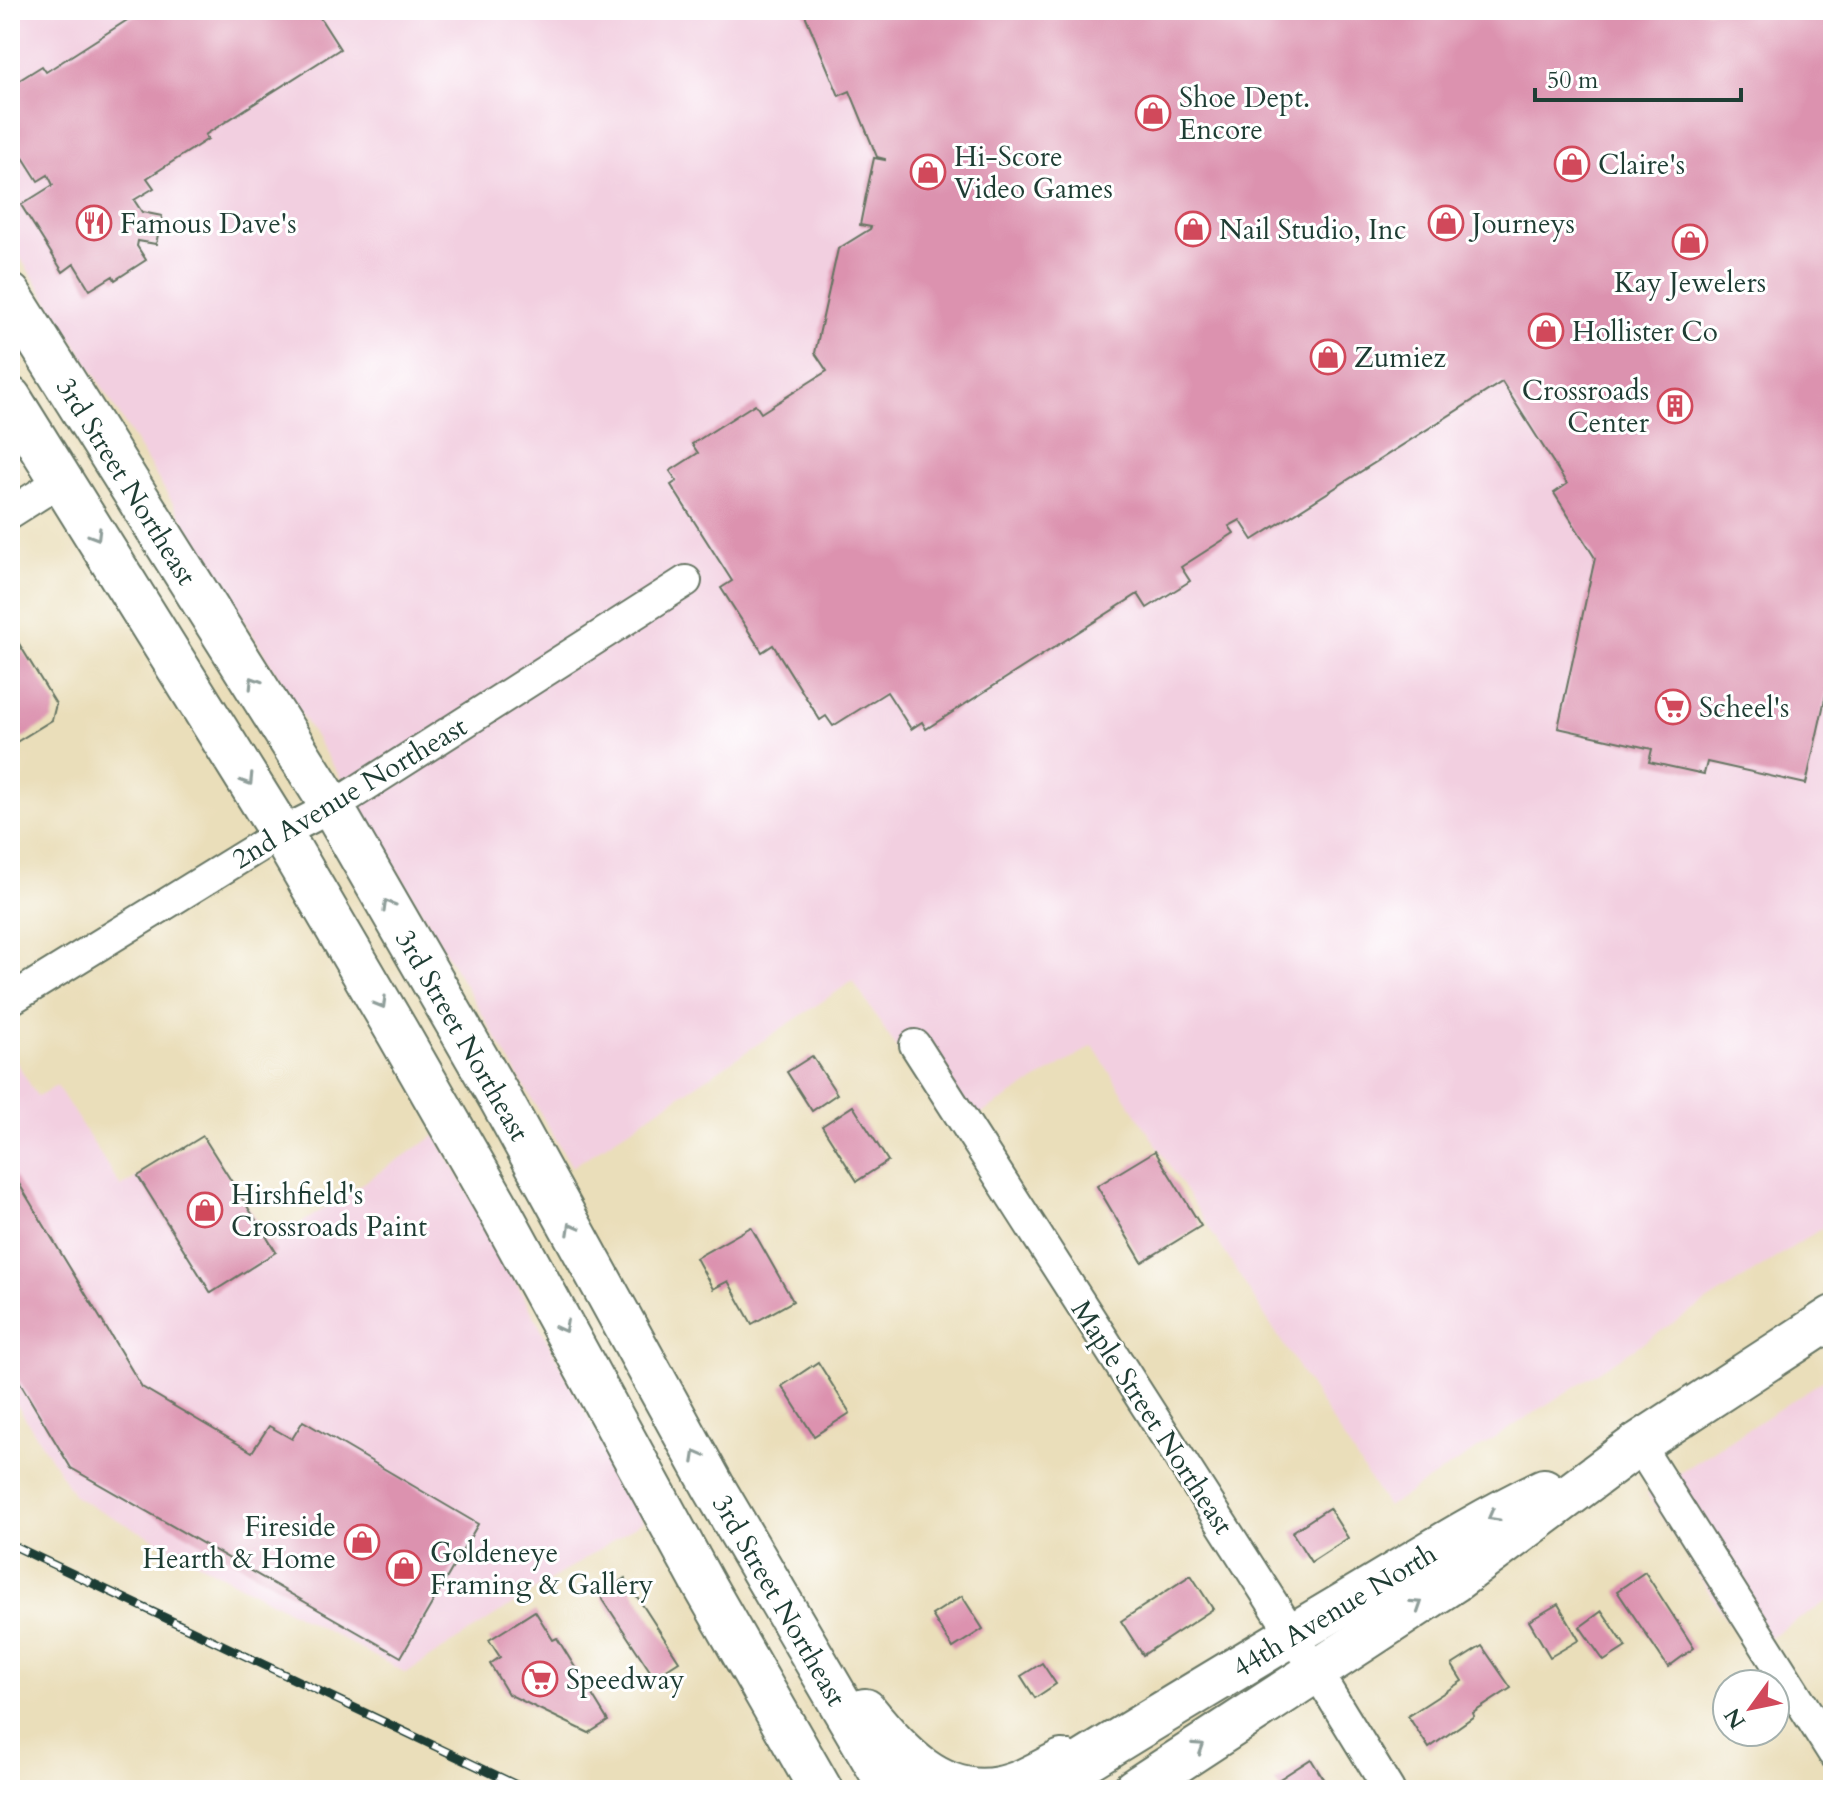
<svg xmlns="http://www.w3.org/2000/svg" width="1843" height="1800" font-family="Cardo,serif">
<rect width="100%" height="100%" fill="#fff"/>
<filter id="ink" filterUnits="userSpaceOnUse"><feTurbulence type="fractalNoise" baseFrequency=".0125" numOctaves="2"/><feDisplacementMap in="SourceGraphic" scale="16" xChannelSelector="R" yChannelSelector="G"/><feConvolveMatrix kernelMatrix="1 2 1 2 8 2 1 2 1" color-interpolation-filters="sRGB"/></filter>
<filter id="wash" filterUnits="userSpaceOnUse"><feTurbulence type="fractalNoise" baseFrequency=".006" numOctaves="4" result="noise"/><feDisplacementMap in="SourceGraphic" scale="32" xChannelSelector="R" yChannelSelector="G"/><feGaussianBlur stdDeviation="1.8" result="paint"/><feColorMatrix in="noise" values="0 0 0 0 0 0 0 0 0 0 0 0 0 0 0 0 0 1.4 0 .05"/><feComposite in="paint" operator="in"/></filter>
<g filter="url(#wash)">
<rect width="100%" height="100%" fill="#eadeba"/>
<g fill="#f2cfe0">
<polygon points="10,10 1833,10 1833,1221 1387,1507 1093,1046 951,1132 853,981 572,1167 387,853 293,701 76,344 10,242"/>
<polygon points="10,1051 37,1096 57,1086 121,1187 203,1136 271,1243 436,1135 479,1212 643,1521 406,1673 75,1497 10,1394"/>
<polygon points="1833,1374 1833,1598 1747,1652 1647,1494"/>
</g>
<g id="blocks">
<g fill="#dc92af">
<polygon points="143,10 315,10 340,49 205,135 208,139 147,178 154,188 134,200 142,212 162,216 156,244 138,241 137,246 146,260 115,280 113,276 90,290 74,264 63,272 21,205 53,185 48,175 38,181 10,137 10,86 42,66 46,72"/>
<polygon points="803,10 1833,10 1833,663 1806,784 1707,762 1704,774 1649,762 1652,749 1558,728 1595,558 1554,493 1567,484 1502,382 1253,540 1240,520 1229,526 1234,533 1181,567 1190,581 1147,608 1138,594 926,729 922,722 911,729 887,692 833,726 826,716 820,720 773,645 762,652 721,588 732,581 671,485 677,481 670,471 698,453 692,444 755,404 761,413 827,371 815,353 838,249 870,229 871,227 860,225 866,195 874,158 885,160 885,159 877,157 850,91 839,96"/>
<polygon points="10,629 56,704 52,720 10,746"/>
<polygon points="812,1056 837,1094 812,1111 787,1072"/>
<polygon points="853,1106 888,1161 857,1181 822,1126"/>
<polygon points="203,1136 276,1252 211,1293 138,1176"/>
<polygon points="1155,1151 1201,1226 1142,1262 1097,1186"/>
<polygon points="10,1169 142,1387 252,1452 269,1426 292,1439 303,1421 478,1524 401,1657 71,1468 10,1366"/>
<polygon points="751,1227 793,1301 752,1324 728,1281 713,1289 696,1258"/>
<polygon points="818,1362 850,1413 814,1436 782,1386"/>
<polygon points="1329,1508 1348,1538 1311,1562 1292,1532"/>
<polygon points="1645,1572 1694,1648 1668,1667 1617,1591"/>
<polygon points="1191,1575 1213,1609 1143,1655 1121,1621"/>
<polygon points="625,1578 679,1661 654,1677 600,1595"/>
<polygon points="962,1596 983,1629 953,1648 932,1615"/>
<polygon points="1558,1604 1579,1640 1550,1657 1529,1621"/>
<polygon points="535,1611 553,1640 557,1638 608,1721 589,1733 508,1694 490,1664 500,1657 489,1640"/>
<polygon points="1602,1611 1626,1647 1604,1661 1580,1627"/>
<polygon points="1482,1646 1511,1688 1473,1713 1474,1716 1429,1748 1408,1716 1462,1681 1452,1665"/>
<polygon points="1042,1663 1056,1684 1035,1698 1021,1676"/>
<polygon points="1311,1759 1330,1790 1280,1790 1275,1782"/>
</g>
</g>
</g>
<g filter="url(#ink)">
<use href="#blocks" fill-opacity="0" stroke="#667563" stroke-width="2"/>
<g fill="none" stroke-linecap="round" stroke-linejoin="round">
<g stroke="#667563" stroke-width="34">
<g id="minor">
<polyline points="10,513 62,480"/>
<polyline points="10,1000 281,833 332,807 686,581"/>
<polyline points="915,1045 1316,1671 1389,1790"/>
<polyline points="1638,1444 1833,1753"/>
</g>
</g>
<g stroke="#667563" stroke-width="46">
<g id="secondary">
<polyline points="10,295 332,807 501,1100 713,1486 891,1790"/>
<polyline points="10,398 281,833 398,1033 497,1206 704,1585 821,1790"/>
<path d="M865,1710C898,1751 940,1800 999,1788C1021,1784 1042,1771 1062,1761"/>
<path d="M1038,1790C1141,1725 1245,1663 1349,1601C1413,1563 1477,1522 1544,1490"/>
<polyline points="1134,1790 1454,1581 1638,1444 1833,1317"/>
</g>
</g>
<use href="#minor" stroke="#fff" stroke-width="30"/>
<use href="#secondary" stroke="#fff" stroke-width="42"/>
<g stroke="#1f3d34" stroke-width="9">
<polyline id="rail" points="10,1544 527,1790"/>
</g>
<use href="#rail" stroke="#fff" stroke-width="6" stroke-dasharray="18" stroke-linecap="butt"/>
</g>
<defs><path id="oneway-chevron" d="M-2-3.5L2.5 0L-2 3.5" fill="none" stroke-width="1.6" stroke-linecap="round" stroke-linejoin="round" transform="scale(2)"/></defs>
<g stroke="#8f9e9a">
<use href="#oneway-chevron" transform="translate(96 535) rotate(59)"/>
<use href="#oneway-chevron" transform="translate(254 682) rotate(-122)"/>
<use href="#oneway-chevron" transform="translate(248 780) rotate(58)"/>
<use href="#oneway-chevron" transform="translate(388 905) rotate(-120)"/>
<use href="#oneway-chevron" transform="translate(381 1003) rotate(60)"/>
<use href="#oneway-chevron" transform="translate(572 1228) rotate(-119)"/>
<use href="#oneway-chevron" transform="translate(563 1327) rotate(62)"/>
<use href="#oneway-chevron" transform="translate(697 1456) rotate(-119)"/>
<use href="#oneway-chevron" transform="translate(1493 1516) rotate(151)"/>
<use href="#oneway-chevron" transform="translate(1417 1605) rotate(-33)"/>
<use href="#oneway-chevron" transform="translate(1199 1747) rotate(-33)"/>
</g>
</g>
<defs>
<g id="shop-ring" transform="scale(1.8)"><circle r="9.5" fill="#fff" stroke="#d1495b" stroke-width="1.5"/><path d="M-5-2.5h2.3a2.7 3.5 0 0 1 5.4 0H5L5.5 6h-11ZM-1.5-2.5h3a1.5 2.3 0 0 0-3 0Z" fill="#d1495b"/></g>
<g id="restaurant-ring" transform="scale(1.8)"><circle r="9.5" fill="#fff" stroke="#d1495b" stroke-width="1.5"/><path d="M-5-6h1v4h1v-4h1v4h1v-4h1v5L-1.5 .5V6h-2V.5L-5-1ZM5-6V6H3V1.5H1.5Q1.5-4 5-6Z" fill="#d1495b"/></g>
<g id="building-ring" transform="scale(1.8)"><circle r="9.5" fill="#fff" stroke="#d1495b" stroke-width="1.5"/><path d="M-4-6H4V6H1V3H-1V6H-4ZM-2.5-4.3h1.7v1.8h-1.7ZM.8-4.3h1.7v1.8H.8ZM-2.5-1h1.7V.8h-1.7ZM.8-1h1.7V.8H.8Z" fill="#d1495b"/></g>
<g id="supermarket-ring" transform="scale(1.8)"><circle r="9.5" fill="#fff" stroke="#d1495b" stroke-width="1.5"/><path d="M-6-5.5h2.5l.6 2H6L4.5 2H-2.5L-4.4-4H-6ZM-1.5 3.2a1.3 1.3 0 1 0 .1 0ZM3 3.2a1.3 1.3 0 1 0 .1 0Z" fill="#d1495b"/></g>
</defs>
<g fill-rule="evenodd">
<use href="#shop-ring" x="1153" y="113"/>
<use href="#shop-ring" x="1572" y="164"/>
<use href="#shop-ring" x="928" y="172"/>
<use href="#restaurant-ring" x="94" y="223"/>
<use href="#shop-ring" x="1446" y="223"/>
<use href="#shop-ring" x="1193" y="229"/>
<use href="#shop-ring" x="1690" y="242"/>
<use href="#shop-ring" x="1546" y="331"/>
<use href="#shop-ring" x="1328" y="357"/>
<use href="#building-ring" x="1675" y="406"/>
<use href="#supermarket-ring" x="1673" y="707"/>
<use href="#shop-ring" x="205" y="1210"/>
<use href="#shop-ring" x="362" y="1542"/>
<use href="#shop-ring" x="404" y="1568"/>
<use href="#supermarket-ring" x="540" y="1679"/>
</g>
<g text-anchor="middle" stroke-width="6" stroke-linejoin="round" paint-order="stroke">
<g font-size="28" fill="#1f3d34" stroke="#fff" text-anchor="start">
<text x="1179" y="107">Shoe Dept.<tspan x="1179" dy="32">Encore</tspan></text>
<text x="954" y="166">Hi-Score<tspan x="954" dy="32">Video Games</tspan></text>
<text x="1598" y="174">Claire's</text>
<text x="120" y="233">Famous Dave's</text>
<text x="1472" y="233">Journeys</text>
<text x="1219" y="239">Nail Studio, Inc</text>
<text x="1690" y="292" text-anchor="middle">Kay Jewelers</text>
<text x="1572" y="341">Hollister Co</text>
<text x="1354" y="367">Zumiez</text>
<text x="1649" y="400" text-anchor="end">Crossroads<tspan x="1649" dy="32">Center</tspan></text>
<text x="1699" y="717">Scheel's</text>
<text x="231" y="1204">Hirshfield's<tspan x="231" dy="32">Crossroads Paint</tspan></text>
<text x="336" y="1536" text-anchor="end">Fireside<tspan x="336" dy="32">Hearth &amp; Home</tspan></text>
<text x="430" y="1562">Goldeneye<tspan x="430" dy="32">Framing &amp; Gallery</tspan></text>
<text x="566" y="1689">Speedway</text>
</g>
<g font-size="28" fill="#1f3d34" stroke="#fff">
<text transform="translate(127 481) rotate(58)" y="10">3rd Street Northeast</text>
<text transform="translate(349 792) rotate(-31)" y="10">2nd Avenue Northeast</text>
<text transform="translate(463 1035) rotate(60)" y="10">3rd Street Northeast</text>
<text transform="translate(1153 1417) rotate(57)" y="10">Maple Street Northeast</text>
<text transform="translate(780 1600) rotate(60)" y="10">3rd Street Northeast</text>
<text transform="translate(1334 1610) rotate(-31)" y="10">44th Avenue North</text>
</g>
</g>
<rect width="1843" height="1800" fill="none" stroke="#fff" stroke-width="40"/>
<g transform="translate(1751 1708) rotate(237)"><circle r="38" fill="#ffffff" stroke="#a5b1ae" stroke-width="2"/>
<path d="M0-6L14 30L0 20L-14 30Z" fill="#d1495b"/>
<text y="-12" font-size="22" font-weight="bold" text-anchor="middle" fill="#1f3d34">N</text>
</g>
<path d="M1535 88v12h206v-12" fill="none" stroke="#1f3d34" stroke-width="4"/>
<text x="1547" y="88" font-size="24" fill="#1f3d34" stroke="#ffffff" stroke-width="6" paint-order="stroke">50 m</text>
</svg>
